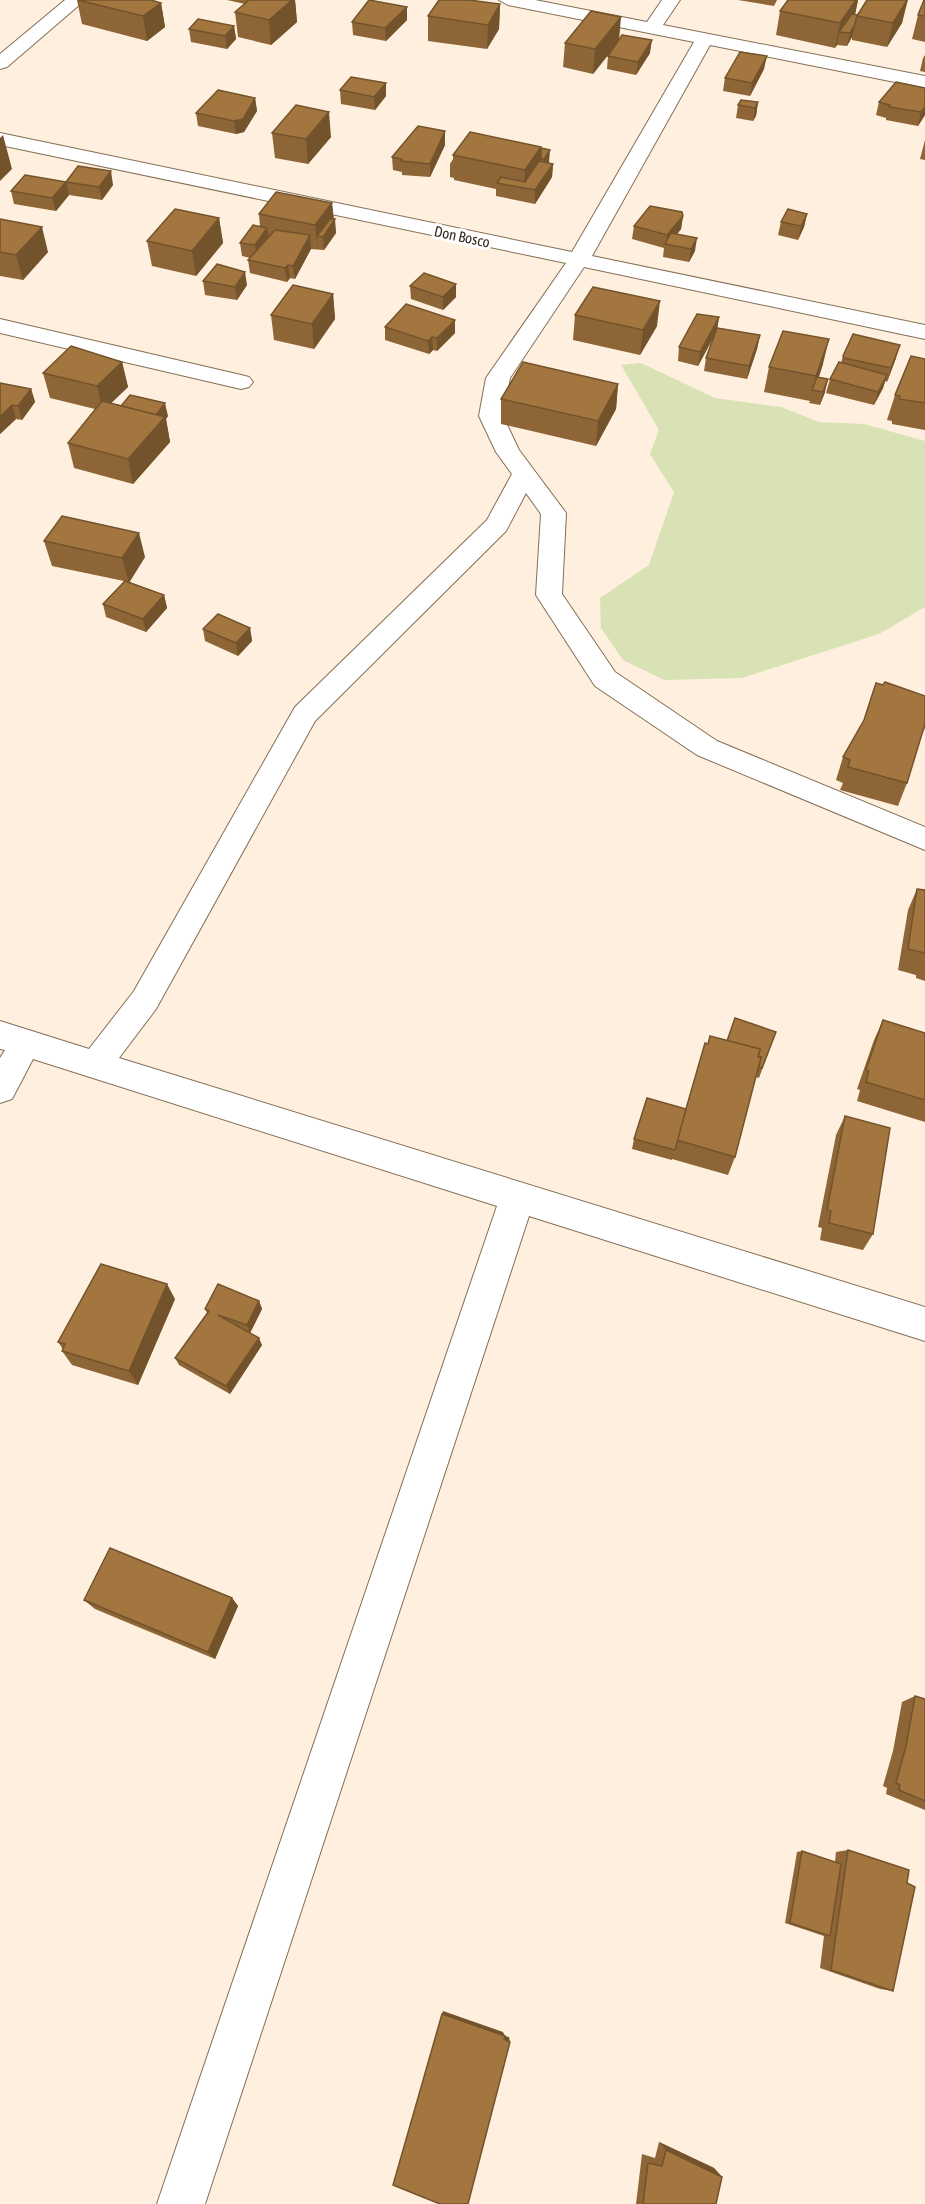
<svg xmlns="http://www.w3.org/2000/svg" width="925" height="2204" font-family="'Asap Condensed',sans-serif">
<rect width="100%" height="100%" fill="#feefde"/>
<polygon fill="#d8e2b4" points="641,363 715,398 781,407 819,422 864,424 925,441 925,607 879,634 742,678 664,680 623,660 601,628 600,598 649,565 674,492 650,454 659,430 621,365"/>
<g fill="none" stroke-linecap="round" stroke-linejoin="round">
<g stroke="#856f56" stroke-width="2">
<g id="minor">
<polygon points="65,0 85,0 7,67 0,69 0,54"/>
<polygon points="499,0 535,0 647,22 662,0 680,0 663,25 925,76 925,88 710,45 592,256 925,325 925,339 584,267 510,378 503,416 519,450 566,513 562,594 615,672 717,741 925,827 925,850 697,755 595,686 536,595 541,514 526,493 506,531 315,721 156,1009 119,1058 925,1307 925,1341 529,1216 205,2204 157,2204 497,1206 33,1059 12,1099 0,1103 0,1058 5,1050 0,1049 0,1021 89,1049 134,991 295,707 487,520 512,474 496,452 479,416 486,378 566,263 0,145 0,133 572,252 694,42 508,5"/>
<polygon points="0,319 241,375 249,377 253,382 249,387 241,389 0,333"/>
</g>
</g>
<use href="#minor" fill="#fff" fill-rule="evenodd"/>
</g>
<g fill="#8d6536">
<polygon points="77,0 161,3 165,27 147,41 82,24"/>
<polygon points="227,0 295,0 297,22 271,45 238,37 235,12 245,4"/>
<polygon points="738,0 777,0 774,6"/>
<polygon points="788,0 858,0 855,14 857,15 867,0 908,0 902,23 887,47 852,40 852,37 847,46 837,45 835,48 776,35 780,11"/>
<polygon points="925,0 925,42 912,39 918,15"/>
<polygon points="500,4 499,29 487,49 428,41 428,16"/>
<polygon points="407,7 407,20 386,41 353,35 352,22"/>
<polygon points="234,26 236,39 227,49 191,42 189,29"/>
<polygon points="619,39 650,53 636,75 607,69 608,56 613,49 593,74 563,67 565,43"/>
<polygon points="925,55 925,72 920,71 923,58"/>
<polygon points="764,69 750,96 723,91 725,78"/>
<polygon points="386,83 386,96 375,110 341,104 340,90"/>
<polygon points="925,88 925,115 918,126 886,120 886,118 876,115 879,102"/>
<polygon points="255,98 257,111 244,132 236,134 198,126 196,113"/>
<polygon points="758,102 756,116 753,121 736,118 738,105"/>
<polygon points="445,131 445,145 430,177 402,175 402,172 393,170 392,157"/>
<polygon points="272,133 331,137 308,164 275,158"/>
<polygon points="925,140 925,160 920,159"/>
<polygon points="541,148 549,163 553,164 552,177 535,204 496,196 496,189 454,180 454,178 450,177 450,164 453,159 453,155"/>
<polygon points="66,182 113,185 102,200 69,195 56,211 14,204 11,191"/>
<polygon points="332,203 336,233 324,250 311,249 295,279 290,278 287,282 250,273 248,260 250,258 242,256 240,243 260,227 259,214"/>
<polygon points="807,214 804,227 798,240 778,235 781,222"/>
<polygon points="683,216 681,229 677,234 695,251 689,262 663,257 664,248 632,239 634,226"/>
<polygon points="219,218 223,243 196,276 152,266 147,241"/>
<polygon points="0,219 48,252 23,280 0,276"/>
<polygon points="203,281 247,285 237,300 205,295"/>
<polygon points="410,286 456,297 443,310 411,299"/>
<polygon points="333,294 335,319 314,349 274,340 271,315"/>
<polygon points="575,315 657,326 640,355 573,340"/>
<polygon points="719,317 717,328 760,335 757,349 747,379 704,371 706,358 714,336 698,366 678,361 679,347"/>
<polygon points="385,327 455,333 437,351 433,350 429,354 385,340"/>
<polygon points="843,356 896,358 887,382 885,381 883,388 874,405 826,393 830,379 841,363"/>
<polygon points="925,359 925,430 892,424 892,421 887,420 895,395"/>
<polygon points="122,362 128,387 111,403 168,416 166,419 170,442 133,484 74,468 68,443 95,409 50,398 43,373"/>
<polygon points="823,364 819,377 825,392 820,405 809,403 810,401 764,392 769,367"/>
<polygon points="0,383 31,389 35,402 22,420 16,419 0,434"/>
<polygon points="618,384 616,409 596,446 501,424 501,399"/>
<polygon points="44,541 145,557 129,582 164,595 167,608 146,632 106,617 103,604 124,581 52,566"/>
<polygon points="250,628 252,641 238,656 205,641 203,629"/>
<polygon points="925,696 925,728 922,734 907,783 898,806 840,790 843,783 836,780 843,757"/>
<polygon points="917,889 925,890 925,981 916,978 916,975 898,970 908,910"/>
<polygon points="883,1020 925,1033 925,1122 857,1101 860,1090 857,1089 874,1040"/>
<polygon points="776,1032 759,1078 756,1077 735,1157 728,1175 672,1159 672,1160 632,1149 634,1139 686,1109 708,1044"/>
<polygon points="845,1116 873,1234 863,1250 820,1240 822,1228 818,1227 836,1135"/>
<polygon points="175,1299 138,1385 72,1365 62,1351 63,1349 58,1342"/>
<polygon points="259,1301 262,1309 250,1333 262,1345 230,1394 179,1365 175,1358 207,1313 205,1309"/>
<polygon points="232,1598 238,1606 215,1659 95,1609 84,1600"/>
<polygon points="915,1696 925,1699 925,1810 886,1794 887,1788 883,1786 893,1751 902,1702"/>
<polygon points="848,1850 893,1991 880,1989 820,1968 824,1936 785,1923 797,1852 802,1851 835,1862 836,1852"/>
<polygon points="659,2142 714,2168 722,2177 716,2204 636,2204 642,2154 655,2158"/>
</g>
<g fill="#73532c">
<polygon points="292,0 295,0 297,22 271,45 269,20"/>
<polygon points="856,0 858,0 854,20 839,32 837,45 835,48 840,23"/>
<polygon points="907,0 902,23 887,47 893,23"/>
<polygon points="161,3 165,27 147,41 143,16"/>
<polygon points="500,4 499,29 487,49 488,25"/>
<polygon points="407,7 407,20 386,41 385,28"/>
<polygon points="621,17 619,41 593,74 595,49"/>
<polygon points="855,24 852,37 847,46 850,33"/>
<polygon points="234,26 236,39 227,49 225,36"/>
<polygon points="652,40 650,53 636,75 638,62"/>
<polygon points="767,56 764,69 750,96 752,83"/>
<polygon points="386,83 386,96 375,110 374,97"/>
<polygon points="255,98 257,111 244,132 236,134 234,121"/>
<polygon points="758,102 756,116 753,121 755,108"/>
<polygon points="925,107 925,115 918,126 921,112"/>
<polygon points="329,112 331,137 308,164 306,139"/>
<polygon points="445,131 445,145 430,177 430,164"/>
<polygon points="3,135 12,169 0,181 0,138"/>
<polygon points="541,147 540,172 524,188 525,170"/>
<polygon points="550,150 549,163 543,172 544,159"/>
<polygon points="553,164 552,177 535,204 535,190"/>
<polygon points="111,171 113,185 102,200 99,187"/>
<polygon points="66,182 69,195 56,211 52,198"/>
<polygon points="332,203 333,221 335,219 336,233 324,250 323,237 317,236 318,250 315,225"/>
<polygon points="807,214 804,227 798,240 801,226"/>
<polygon points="683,216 681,229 669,245 666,244 667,235"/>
<polygon points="219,218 223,243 196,276 192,251"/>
<polygon points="42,227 48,252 23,280 16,255"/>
<polygon points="267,228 269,241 257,259 255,245"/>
<polygon points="310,235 311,249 295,279 293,266"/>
<polygon points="697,238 695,251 689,262 691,249"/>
<polygon points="288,265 290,278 287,282 285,268"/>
<polygon points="245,272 247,285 237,300 235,287"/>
<polygon points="456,284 456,297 443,310 443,297"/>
<polygon points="333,294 335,319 314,349 312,324"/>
<polygon points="660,301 657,326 640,355 643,330"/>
<polygon points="719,317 717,331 698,366 700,352"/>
<polygon points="455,320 455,333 437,351 437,338"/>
<polygon points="760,335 757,349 747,379 749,366"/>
<polygon points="432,337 433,350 429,354 428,341"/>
<polygon points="829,339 823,364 814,390 813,390 816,376"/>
<polygon points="900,345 896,358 887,382 891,368"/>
<polygon points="122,362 128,387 103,411 97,386"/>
<polygon points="887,375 883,388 874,405 878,392"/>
<polygon points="828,379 825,392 820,405 823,392"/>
<polygon points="618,384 616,409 596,446 598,421"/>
<polygon points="31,389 35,402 22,420 18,406"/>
<polygon points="165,403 168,416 166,419 170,442 133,484 128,459 149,423"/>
<polygon points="12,405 16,419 0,434 0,417"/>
<polygon points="139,533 145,557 129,583 122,558"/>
<polygon points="164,595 167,608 146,632 143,619"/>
<polygon points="250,628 252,641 238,656 236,643"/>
<polygon points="167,1284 175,1299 138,1385 129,1371"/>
<polygon points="259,1301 262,1309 250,1333 247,1325"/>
<polygon points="259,1338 262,1345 230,1394 226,1386"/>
<polygon points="232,1598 238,1606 215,1659 208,1652"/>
<polygon points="443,2011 503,2032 505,2036 509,2037 510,2042 442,2014"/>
<polygon points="659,2142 714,2168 722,2177 666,2150"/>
</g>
<g fill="#a4763f" stroke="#73532c" stroke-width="1.5">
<polygon points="78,0 151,0 161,3 143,16"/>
<polygon points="249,0 292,0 269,20 235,12"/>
<polygon points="369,0 407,7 385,28 352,22"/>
<polygon points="439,0 469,0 500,4 488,25 428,16"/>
<polygon points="788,0 856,0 840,23 780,11"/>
<polygon points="867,0 907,0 893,23 857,16"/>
<polygon points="924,0 925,0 925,16 918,15"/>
<polygon points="591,11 621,17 595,49 565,43"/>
<polygon points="852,14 857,15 855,24 850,33 839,32"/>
<polygon points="198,19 234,26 225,36 189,29"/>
<polygon points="622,35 652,40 638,62 608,56"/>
<polygon points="740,52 767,56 752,83 725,78"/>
<polygon points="351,77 386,83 374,97 340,90"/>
<polygon points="896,82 925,88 925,107 921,112 889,107 890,105 879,102"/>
<polygon points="218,90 255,98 243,119 234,121 196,113"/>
<polygon points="741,100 758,102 755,108 738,105"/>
<polygon points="296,105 329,112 306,139 272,133"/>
<polygon points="418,126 445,131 430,164 401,161 402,159 392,157"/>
<polygon points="470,132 541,147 525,170 453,155"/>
<polygon points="541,148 550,150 544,159 541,159"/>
<polygon points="539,161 553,164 535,190 497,183 501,177 525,182"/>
<polygon points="78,166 111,171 99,187 66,182"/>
<polygon points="25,175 66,182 52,198 11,191"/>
<polygon points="276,192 332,203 315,225 259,214"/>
<polygon points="650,206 682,212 683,216 667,235 634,226"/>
<polygon points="175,209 219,218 192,251 147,241"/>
<polygon points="788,209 807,214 801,226 781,222"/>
<polygon points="0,219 42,227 16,255 0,252"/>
<polygon points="330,219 335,219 323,237 317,236"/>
<polygon points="253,225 267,228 255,245 240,243"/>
<polygon points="275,230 310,235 293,266 288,265 285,268 248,260"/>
<polygon points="671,233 697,238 691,249 665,244"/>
<polygon points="217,264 245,272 235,287 203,281"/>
<polygon points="424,273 456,284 443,297 410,286"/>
<polygon points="293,285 333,294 312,324 271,315"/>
<polygon points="593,287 660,301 643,330 575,315"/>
<polygon points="406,304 455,320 437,338 432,337 428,341 385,327"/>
<polygon points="697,314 719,317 700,352 679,347"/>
<polygon points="717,328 760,335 749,366 706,358"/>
<polygon points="783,331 829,339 816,376 769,367"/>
<polygon points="853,334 900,345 891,368 844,358 843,356"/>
<polygon points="71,346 122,362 97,386 43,373"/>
<polygon points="911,356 925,359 925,403 899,399 900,396 895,395"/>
<polygon points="523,362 618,384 598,421 501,399"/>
<polygon points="839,362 887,375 878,392 830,379"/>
<polygon points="817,377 828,379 823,392 812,390"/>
<polygon points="0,383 31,389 18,406 12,405 0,417"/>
<polygon points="130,395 165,403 156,415 121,406"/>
<polygon points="102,401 165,417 128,459 68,443"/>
<polygon points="62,516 139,533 122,558 44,541"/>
<polygon points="125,581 164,595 143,619 103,604"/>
<polygon points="218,614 250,628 236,643 203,629"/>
<polygon points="885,682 925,696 925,724 907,783 848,767 850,760 843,757 864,720 876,683 883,685"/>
<polygon points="917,889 925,890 925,953 908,949"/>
<polygon points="735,1018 776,1032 762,1068 759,1067 761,1057 758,1057 760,1049 727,1041"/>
<polygon points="883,1020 925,1033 925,1100 866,1082 869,1071 866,1070"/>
<polygon points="710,1036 760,1049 758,1057 761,1057 735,1157 677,1140 705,1043 708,1044"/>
<polygon points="647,1098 686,1109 675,1150 634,1139"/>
<polygon points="845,1116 890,1128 873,1234 829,1223 831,1211 827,1210"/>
<polygon points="101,1264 167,1284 129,1371 62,1351 65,1344 58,1342"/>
<polygon points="218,1284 259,1301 247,1325 218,1315 259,1338 226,1386 175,1358 209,1311 205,1309"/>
<polygon points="110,1548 232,1598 208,1652 84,1600"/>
<polygon points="915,1696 925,1699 925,1801 899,1790 900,1785 896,1783 906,1746"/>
<polygon points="848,1850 909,1870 907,1883 915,1887 893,1991 831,1970"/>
<polygon points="802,1851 841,1864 830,1936 790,1923"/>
<polygon points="442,2014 505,2036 504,2039 510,2042 468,2204 440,2204 393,2185"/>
<polygon points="666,2150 722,2177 716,2204 643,2204 648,2163 662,2166"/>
</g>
<g text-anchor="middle" stroke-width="6" stroke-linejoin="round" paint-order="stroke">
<g font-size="15" fill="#352c21" stroke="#fff">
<text transform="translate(462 237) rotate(12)" y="5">Don Bosco</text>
</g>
</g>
</svg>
